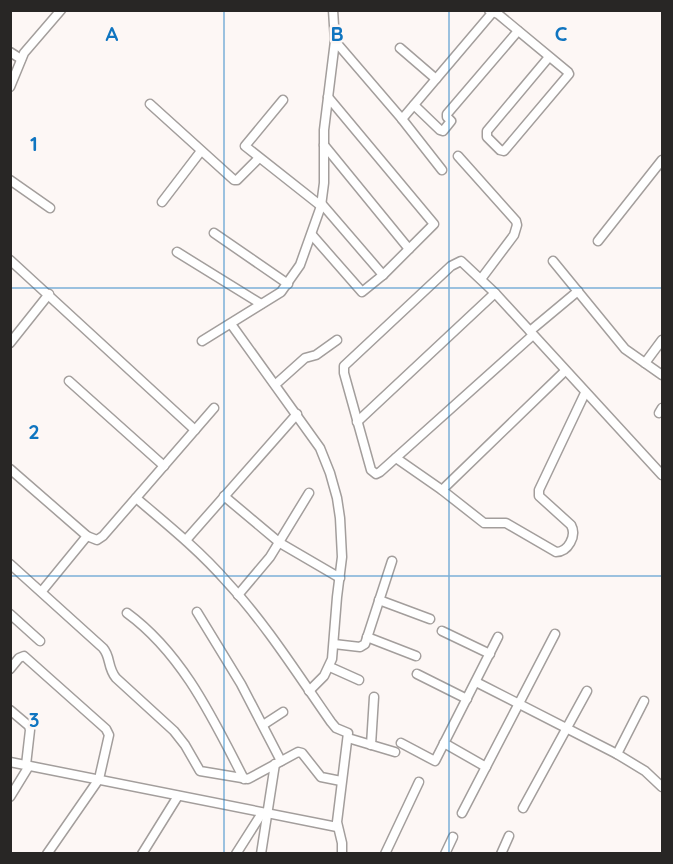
<svg xmlns="http://www.w3.org/2000/svg" width="673" height="864" font-family="Quicksand,sans-serif">
<rect width="100%" height="100%" fill="#fdf7f5"/>
<g fill="none" stroke-linecap="round" stroke-linejoin="round">
<g stroke="#a39e9c" stroke-width="11">
<g id="street">
<polyline points="489,10 498,14 568,72 569,74 504,151 500,150 487,137 487,131 549,57"/>
<polyline points="335,41 402,119 442,170"/>
<polyline points="400,48 436,79"/>
<polyline points="10,52 21,59"/>
<polyline points="10,87 24,53 61,10"/>
<polyline points="283,100 245,146 321,206"/>
<polyline points="150,104 234,180 237,180 259,158"/>
<polyline points="414,105 440,130 443,131 451,121 447,117 447,114 518,31"/>
<polyline points="402,119 492,13"/>
<polyline points="324,145 409,249"/>
<polyline points="458,156 516,221 517,225 514,235 481,279"/>
<polyline points="10,180 50,208"/>
<polyline points="162,202 201,151"/>
<polyline points="321,203 383,275"/>
<polyline points="214,233 288,284"/>
<polyline points="312,235 362,292 383,275 434,224 328,97"/>
<polyline points="598,241 662,160"/>
<polyline points="177,252 261,304"/>
<polyline points="10,260 195,430"/>
<polyline points="553,261 625,349 662,375"/>
<polyline points="231,324 320,448 330,473 337,498 340,518 342,557 337,597 332,659 324,676 309,691"/>
<polyline points="530,331 578,291"/>
<polyline points="533,335 380,472 376,474 371,470 344,373 344,366 451,266 461,261 495,293 662,475"/>
<polyline points="202,341 281,292 300,265 321,206 324,183 324,130 335,41 333,10"/>
<polyline points="10,343 49,294"/>
<polyline points="645,363 662,340"/>
<polyline points="69,381 164,466"/>
<polyline points="276,384 305,358 316,355 337,340"/>
<polyline points="659,413 662,408"/>
<polyline points="357,422 495,293"/>
<path d="M396,458L442,490L484,523H506L556,552C568,552 577,536 571,525L539,496V490L585,393"/>
<polyline points="10,469 87,536 97,540 103,536 214,408"/>
<polyline points="442,490 565,371"/>
<polyline points="224,496 280,543 340,578"/>
<path d="M136,498C168,525 200,551 227,582C266,624 298,675 331,722L336,728L348,733L337,822L342,843V854"/>
<polyline points="186,540 297,414"/>
<path d="M10,564L103,648C111,657 107,667 116,678L174,731L185,745L200,771L248,779L298,752L302,753L321,777L341,781"/>
<polyline points="42,591 87,536"/>
<polyline points="238,595 270,557 309,493"/>
<polyline points="379,600 430,619"/>
<polyline points="197,612 241,684 281,761"/>
<path d="M127,613C183,654 213,719 244,779"/>
<polyline points="10,614 40,641"/>
<polyline points="442,631 490,654"/>
<polyline points="367,637 416,656"/>
<polyline points="334,644 360,647 365,644 392,561"/>
<polyline points="330,667 359,680"/>
<polyline points="10,669 19,658 24,656 106,729 109,735 99,779 47,854"/>
<polyline points="417,674 467,699"/>
<polyline points="476,682 617,754 645,771 662,787"/>
<polyline points="10,710 29,726 30,730 26,765"/>
<polyline points="263,725 283,712"/>
<polyline points="348,738 395,752"/>
<polyline points="401,743 435,761 498,637"/>
<polyline points="444,743 486,767"/>
<polyline points="371,745 374,697"/>
<polyline points="617,754 644,701"/>
<polyline points="10,762 337,827"/>
<polyline points="10,797 29,766"/>
<polyline points="523,808 587,691"/>
<polyline points="462,813 555,634"/>
<polyline points="142,854 178,796"/>
<polyline points="236,854 262,813"/>
<polyline points="261,854 275,764"/>
<polyline points="385,854 419,782"/>
<polyline points="445,854 453,837"/>
<polyline points="501,854 509,836"/>
</g>
</g>
<use href="#street" stroke="#fff" stroke-width="8"/>
</g>
<path fill="none" stroke="#1075c0" stroke-width="1.5" stroke-opacity="0.55" d="M224,10V854M449,10V854M10,288H662M10,576H662"/>
<g font-size="20" text-anchor="middle" font-weight="bold" fill="#1075c0" stroke="#fdf7f5" stroke-width="5" stroke-linejoin="round" paint-order="stroke">
<text x="112" y="41">A</text>
<text x="337" y="41">B</text>
<text x="561" y="41">C</text>
<text x="34" y="151">1</text>
<text x="34" y="439">2</text>
<text x="34" y="727">3</text>
</g>
<rect width="673" height="864" fill="none" stroke="#282625" stroke-width="24"/>
</svg>
